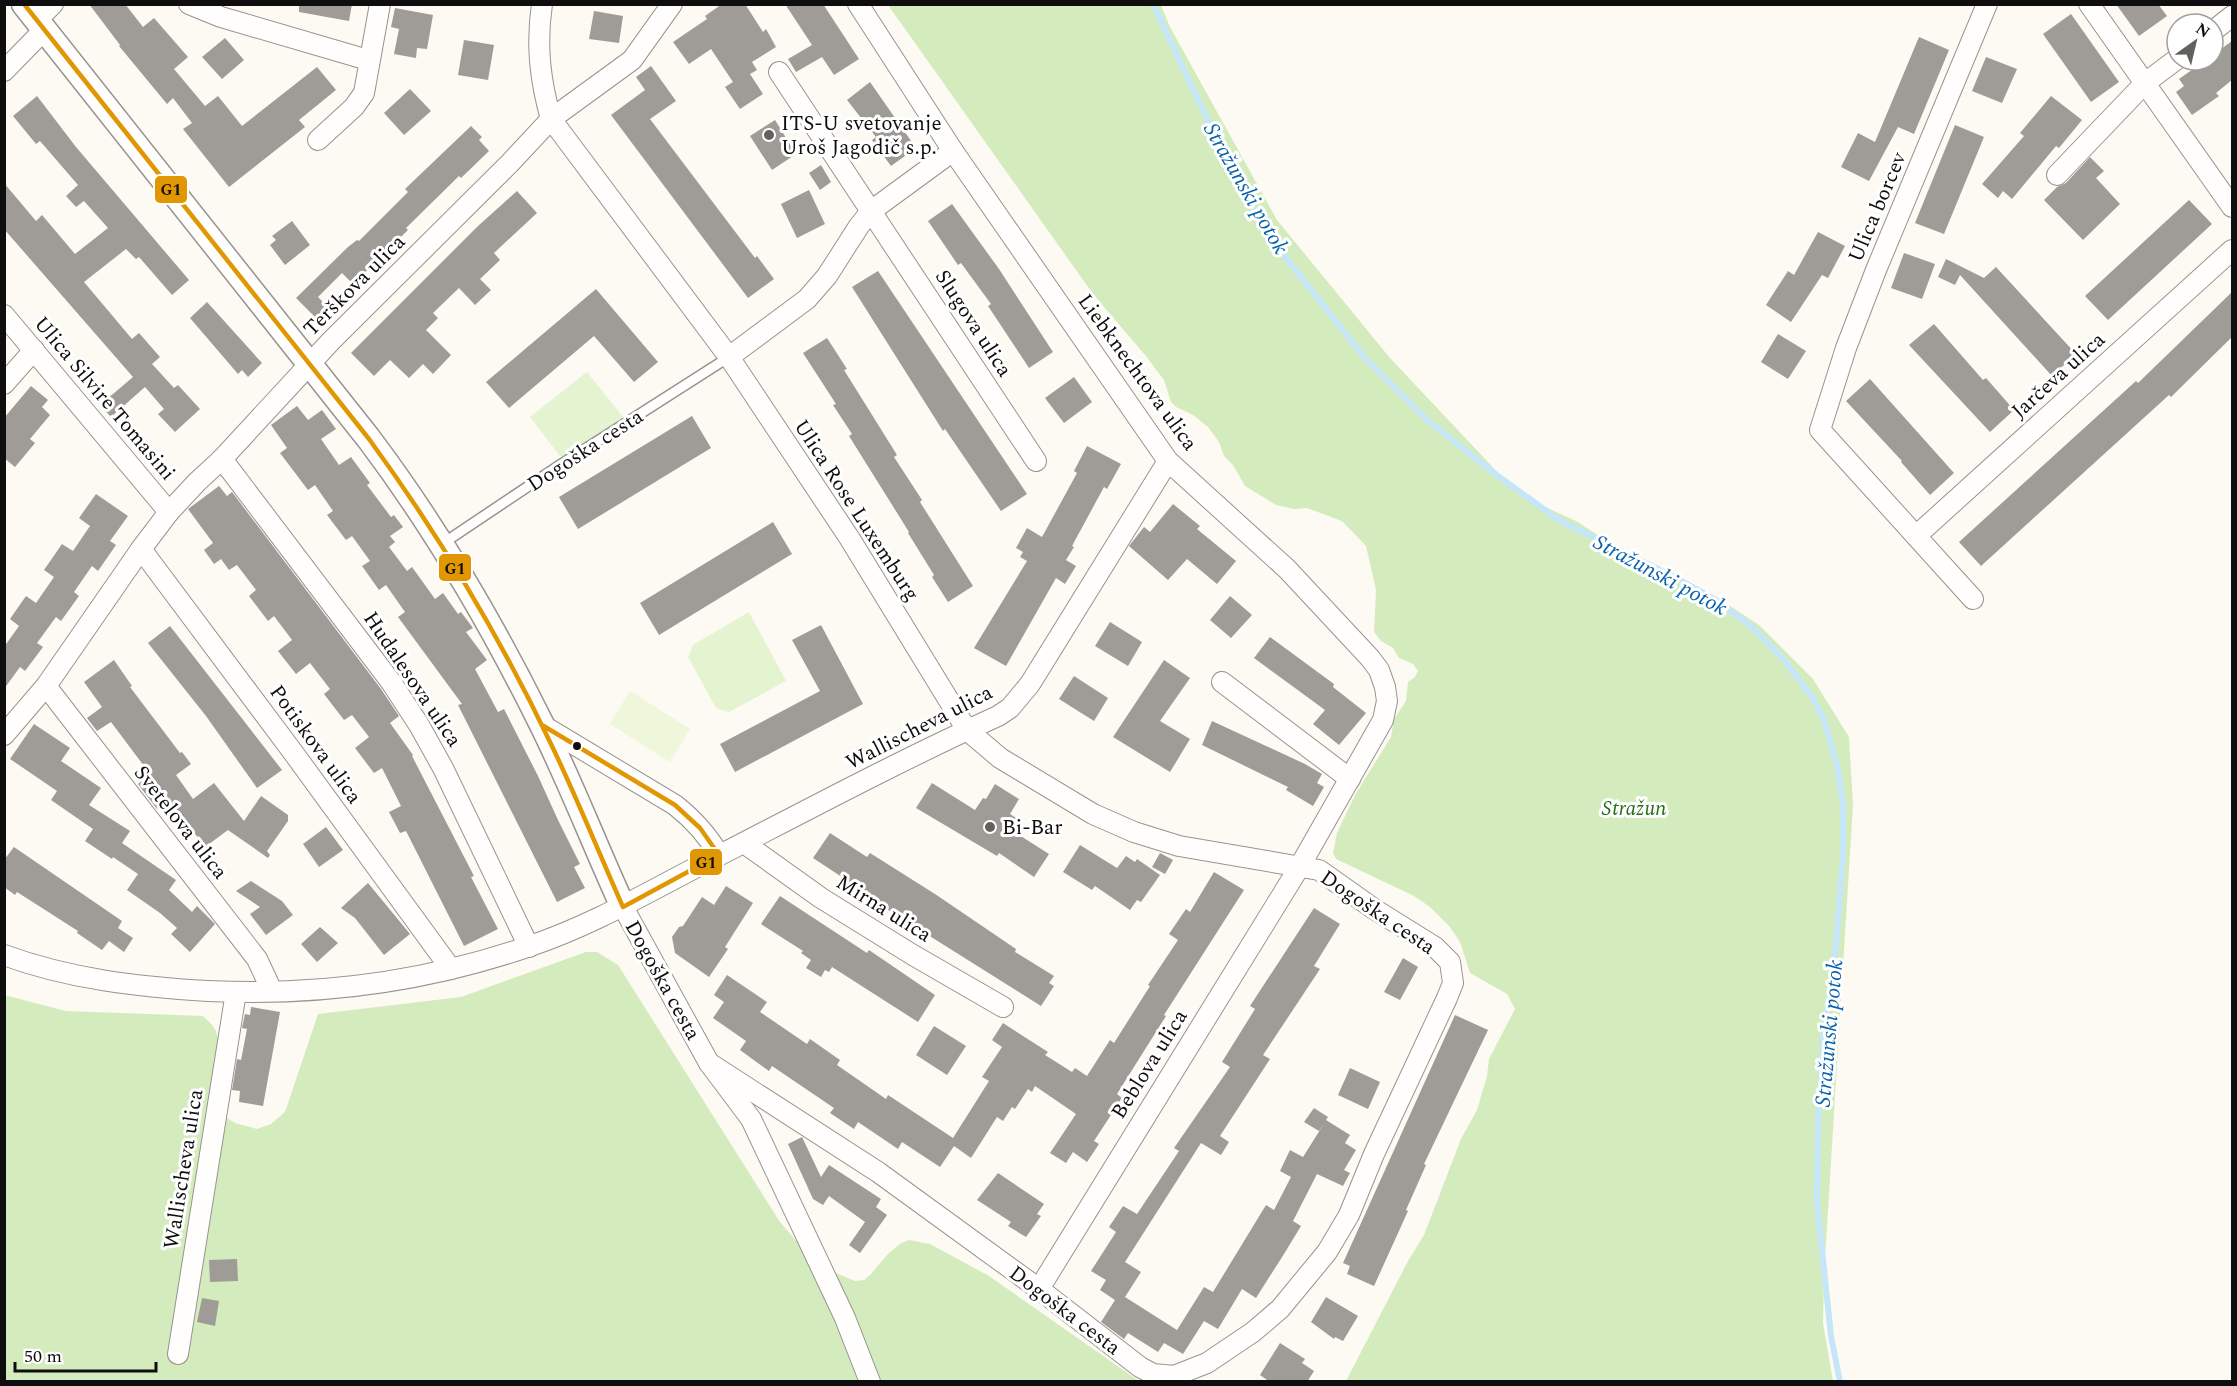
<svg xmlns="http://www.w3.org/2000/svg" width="2237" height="1386" font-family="Spectral,serif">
<rect width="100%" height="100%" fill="#fcfaf2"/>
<g fill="#e4f3d0">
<polygon points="587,372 623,417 568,455 560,456 530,417"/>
<polygon points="749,612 786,681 729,712 716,708 688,657 693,645"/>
</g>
<g fill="#d4ecbd">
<polygon points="888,5 1161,5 1170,27 1277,220 1390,358 1519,495 1576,521 1635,559 1691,587 1718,598 1759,625 1813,679 1849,737 1853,805 1824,1275 1823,1323 1833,1381 1346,1381 1408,1261 1424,1235 1461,1139 1477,1110 1487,1076 1489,1059 1515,1009 1507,994 1470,973 1460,942 1450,927 1430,907 1414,896 1336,859 1333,853 1337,833 1355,795 1391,737 1394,719 1406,701 1408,682 1415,677 1418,671 1413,664 1399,658 1393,648 1381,641 1374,632 1376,590 1366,546 1342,521 1307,508 1294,509 1276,505 1245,486 1233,465 1224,456 1219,442 1208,427 1193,415 1176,407 1171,402 1164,380 1145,355 1093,294"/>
<path d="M586,952H597L618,965L780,1222L804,1250L838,1274L855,1281L864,1280L871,1274L888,1254L901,1243L909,1240L930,1244L989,1276L1139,1381H5L4,995L66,1011L203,1016C209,1022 215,1026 217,1035C221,1050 210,1089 207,1106L235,1123L257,1129L271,1124L285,1112L318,1014L461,997Z"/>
</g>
<polygon fill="#eff7da" points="630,691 690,729 670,762 610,724"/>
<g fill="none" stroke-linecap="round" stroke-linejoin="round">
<polyline stroke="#c5e6f9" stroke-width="6" points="1153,4 1224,155 1271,239 1365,358 1427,420 1498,476 1559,520 1674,577 1716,600 1752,627 1784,660 1812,697 1823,717 1837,765 1843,805 1843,855 1836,944 1823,1040 1818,1125 1817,1202 1831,1336 1840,1382"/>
</g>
<g fill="#9f9c98">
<polygon points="89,4 125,4 143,27 154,18 188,57 174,69 205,106 218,96 242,126 317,67 336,90 299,120 305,127 229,187 183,129 192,123 173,98 167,104 119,46 120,45"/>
<polygon points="299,4 352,4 349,21 299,12"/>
<polygon points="722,4 745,4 763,32 766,29 776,47 752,62 757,70 750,74 763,94 740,109 725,87 733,82 711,49 689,64 673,42 707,19 705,16"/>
<polygon points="785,4 823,4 859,59 834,75 822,57 796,72 788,59 812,45"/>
<polygon points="2116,4 2158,4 2167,16 2139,36"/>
<polygon points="395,8 433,15 427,49 417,48 416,58 394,54 399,29 391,27"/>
<polygon points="594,11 623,16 619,43 589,39"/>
<polygon points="2071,14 2119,82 2091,102 2043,34"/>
<polygon points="1919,37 1949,50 1914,134 1898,127 1869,181 1841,167 1858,133 1875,142"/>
<polygon points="225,38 244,60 222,79 202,57"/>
<polygon points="464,40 494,45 488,80 458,75"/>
<polygon points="2232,41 2232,80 2216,93 2219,96 2192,115 2176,92 2184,86 2179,79 2206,60 2213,60 2213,55"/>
<polygon points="1986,57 2017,69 2002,103 1972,91"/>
<polygon points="651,66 676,101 650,119 755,258 757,256 774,279 748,298 611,115 645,90 636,77"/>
<polygon points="870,82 916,148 891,166 872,140 876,137 847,100"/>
<polygon points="410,89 431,111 404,135 384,113"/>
<polygon points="37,96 76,147 189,280 172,295 139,257 136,259 126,249 84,282 132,339 139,333 160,357 152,364 174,388 178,385 200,409 175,432 158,414 164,409 145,387 111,417 100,405 133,377 4,229 4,183 36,221 42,215 75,254 108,228 84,201 76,207 66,196 78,185 40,141 36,144 13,116"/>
<polygon points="2051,96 2082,120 2059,148 2056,146 2012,199 2003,191 1998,198 1982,184 2024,136 2020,133"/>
<polygon points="775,120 796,154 772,170 750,136"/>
<polygon points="1955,125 1984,137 1944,234 1915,223"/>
<polygon points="471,126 482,137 479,140 489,151 461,178 459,176 406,228 408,230 353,284 342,273 318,297 329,308 317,319 296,298 348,247 357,240 359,241 408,192 405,189"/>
<polygon points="2090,157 2104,171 2096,178 2120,204 2083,240 2044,200 2057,187 2066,183"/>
<polygon points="821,165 831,182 820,190 809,173"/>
<polygon points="809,190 825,224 797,238 781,204"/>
<polygon points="517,191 537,213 494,253 500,260 480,279 491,290 475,305 459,288 433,313 438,318 426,330 451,355 433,374 423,364 409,378 390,360 374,376 351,353 478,226"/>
<polygon points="2189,200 2212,224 2108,320 2085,296"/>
<polygon points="952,204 999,269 1053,352 1029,368 988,306 991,304 961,263 958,265 928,221"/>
<polygon points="292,221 310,245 285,265 270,245 276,240 272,236"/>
<polygon points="1818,232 1845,246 1828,278 1822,275 1791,322 1766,305 1788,271 1794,275"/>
<polygon points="1904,253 1935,264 1922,299 1891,288"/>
<polygon points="1946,259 1984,278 1996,267 2076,354 2052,376 1960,275 1955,285 1938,277"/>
<polygon points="878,271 1027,494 1001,511 945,429 943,431 852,287"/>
<polygon points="596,289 658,362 634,382 594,336 509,408 486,382"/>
<polygon points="2232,292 2232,337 2171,397 2169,395 1981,566 1959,542 2136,381 2138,383"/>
<polygon points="207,302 262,363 248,377 242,370 238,374 190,318"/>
<polygon points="1934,324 1983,380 1986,378 2014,410 1990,432 1909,345"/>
<polygon points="1778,334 1806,351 1788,379 1761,362"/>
<polygon points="827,338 847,369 844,370 897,455 894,457 922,500 920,502 973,586 948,602 932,577 934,575 908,533 909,532 849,436 852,434 833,405 836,404 803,353"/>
<polygon points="1074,377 1092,402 1064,423 1045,398"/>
<polygon points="1870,379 1954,473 1930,495 1901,462 1902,461 1846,401"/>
<polygon points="31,386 48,400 42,407 50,415 30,439 35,443 15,467 4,458 4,418"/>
<polygon points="297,406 308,420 322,410 336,429 321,439 339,465 351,457 370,483 367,485 391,517 394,515 403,527 390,536 395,542 389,547 407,571 412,567 435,599 443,593 458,614 461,612 473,628 466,632 487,660 475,669 498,712 504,709 538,776 558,820 580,864 574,867 585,888 557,902 458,705 462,704 398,617 405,612 386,585 379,590 362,566 370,561 352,536 346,540 327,515 333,511 315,485 308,490 280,453 287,448 271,425"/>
<polygon points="692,416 711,448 578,529 559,497"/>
<polygon points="1087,446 1121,464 1107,489 1104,487 1072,546 1074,547 1066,560 1076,566 1065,584 1056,578 1006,666 974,648 1027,561 1020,557 1023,552 1016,548 1027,528 1042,537 1077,473 1074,471"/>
<polygon points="219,486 227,496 232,492 381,689 399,716 390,723 413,755 412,756 474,876 471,877 498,929 464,946 406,831 400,833 389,812 401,806 382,768 374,773 355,748 369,737 352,715 344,720 324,694 330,689 310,663 296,674 278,651 292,640 274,616 268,621 249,596 256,590 237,565 229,570 221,559 214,564 204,550 213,543 188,509"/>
<polygon points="96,494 128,516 110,541 116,545 98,571 92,566 74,592 79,596 61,621 56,617 37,643 43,647 25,671 20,667 4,689 4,647 19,626 10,619 26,596 36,603 54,577 44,570 62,544 73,551 90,526 79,518"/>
<polygon points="1173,504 1200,526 1197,529 1236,561 1217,584 1187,559 1168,580 1129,546 1144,527 1150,532"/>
<polygon points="773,522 792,554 659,635 640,603"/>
<polygon points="1230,596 1252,615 1231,638 1210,620"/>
<polygon points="1110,622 1142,642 1128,666 1095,646"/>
<polygon points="821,625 863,704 735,772 720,744 820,691 792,640"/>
<polygon points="170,626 282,770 257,788 206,716 148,643"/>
<polygon points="1270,637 1334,684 1333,687 1366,713 1339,745 1313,724 1325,710 1254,658"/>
<polygon points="114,660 132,686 130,687 180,753 182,752 191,764 176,775 193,799 214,783 244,821 261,796 288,815 288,821 267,851 270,855 268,858 228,830 205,847 169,800 157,809 138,784 150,774 111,722 97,731 87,718 102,707 84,682"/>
<polygon points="1164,660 1190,678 1160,721 1190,739 1170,772 1113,737"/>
<polygon points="1074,676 1108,698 1094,721 1059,699"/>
<polygon points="1212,721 1305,764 1322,774 1317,783 1324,787 1313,806 1286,790 1288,787 1202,745"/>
<polygon points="34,724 70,748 61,761 101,788 89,805 130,831 122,843 176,880 169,890 192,912 197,906 215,924 190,952 171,934 177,928 160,913 127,890 138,874 113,857 112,859 85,841 93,829 51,800 57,791 10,759"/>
<polygon points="932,783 975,810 983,798 986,799 995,784 1019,799 1010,814 1019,820 1013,831 1049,854 1034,877 999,853 997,856 916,808"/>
<polygon points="326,827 343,850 319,867 303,844"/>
<polygon points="830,833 867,857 870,853 935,894 1016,949 1015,952 1054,976 1049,983 1054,986 1041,1006 850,886 851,883 813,858"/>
<polygon points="1080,845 1117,868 1126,856 1135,862 1137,859 1160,875 1141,902 1137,900 1130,910 1095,886 1092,890 1063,872"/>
<polygon points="14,847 122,921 118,928 133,938 124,952 109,941 102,950 77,933 78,931 17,892 15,895 4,887 4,860"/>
<polygon points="1160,853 1173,860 1165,874 1152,867"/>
<polygon points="1214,872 1244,890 1164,1015 1166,1016 1117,1094 1122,1098 1094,1141 1099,1144 1087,1162 1073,1152 1066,1163 1050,1153 1076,1114 1035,1086 1032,1092 1028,1089 1015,1109 1012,1107 1003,1121 997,1117 971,1158 954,1146 940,1167 902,1142 898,1149 858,1122 854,1129 830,1113 834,1108 772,1066 769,1071 740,1050 746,1041 713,1018 724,1002 714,995 727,975 767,1002 760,1012 807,1044 810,1039 840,1060 837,1065 886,1099 888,1095 953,1138 989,1081 982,1077 1002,1047 992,1040 1003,1023 1048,1052 1045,1055 1072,1072 1075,1068 1087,1076 1110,1040 1114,1043 1150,986 1148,985 1178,940 1169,934 1186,909 1190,912"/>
<polygon points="251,881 282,901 293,915 266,935 250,914 260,907 236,891"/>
<polygon points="368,883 410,934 384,955 355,918 341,908"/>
<polygon points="726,886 753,903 725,947 728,949 709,977 675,953 672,937 679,927 683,926 702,897 714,905"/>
<polygon points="780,896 867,953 869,950 935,995 918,1022 832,967 829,972 825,970 821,977 806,968 811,960 801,953 803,951 761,924"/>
<polygon points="1314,908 1340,924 1314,966 1320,969 1263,1055 1270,1059 1220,1136 1229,1142 1221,1155 1201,1143 1125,1262 1141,1272 1125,1297 1177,1330 1204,1287 1213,1292 1266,1205 1274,1210 1291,1177 1280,1171 1290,1150 1303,1157 1325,1122 1319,1131 1304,1122 1314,1108 1328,1117 1326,1120 1350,1135 1345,1143 1356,1150 1344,1170 1350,1173 1343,1186 1317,1174 1293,1221 1301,1226 1284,1254 1256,1298 1242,1289 1218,1329 1204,1321 1183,1354 1164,1343 1158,1352 1128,1333 1124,1339 1101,1322 1115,1300 1100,1290 1106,1280 1091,1271 1116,1232 1109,1227 1123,1206 1137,1214 1179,1151 1174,1148 1230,1067 1222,1062 1255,1009 1250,1006"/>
<polygon points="320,927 338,943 317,962 301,944"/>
<polygon points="1403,958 1418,967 1400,1000 1384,992"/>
<polygon points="251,1007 280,1012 263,1106 239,1102 240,1091 232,1090 237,1059 241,1060 247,1029 242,1028 245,1014 250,1015"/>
<polygon points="1455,1015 1488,1030 1424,1164 1426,1165 1406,1210 1408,1211 1374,1286 1347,1274 1350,1266 1343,1263"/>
<polygon points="934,1026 966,1046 947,1075 916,1055"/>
<polygon points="1350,1068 1380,1082 1368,1109 1338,1095"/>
<polygon points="802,1137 821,1177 829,1165 881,1199 876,1207 887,1215 860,1253 849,1245 865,1222 829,1196 823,1205 813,1199 788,1144"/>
<polygon points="998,1173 1044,1204 1037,1214 1041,1216 1026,1237 1008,1226 1011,1222 977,1200"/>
<polygon points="237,1259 238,1281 210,1282 209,1260"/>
<polygon points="1326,1297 1358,1316 1343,1341 1335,1337 1334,1339 1311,1322"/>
<polygon points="202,1298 219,1301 215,1326 197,1322"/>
<polygon points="1280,1343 1305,1359 1302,1363 1314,1371 1307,1382 1270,1382 1260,1375"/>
</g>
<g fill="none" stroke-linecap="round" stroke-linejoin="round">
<g stroke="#959491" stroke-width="12">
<polyline id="service" points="442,544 560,465 729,357"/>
</g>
<g stroke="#959491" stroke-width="22">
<g id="minor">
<polyline points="189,4 221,17 368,60"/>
<path d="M542,4C536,45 540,80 551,119L729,357L850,539L967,730L1000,758L1093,814L1134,832L1179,846L1319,870L1374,909L1435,947L1450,962L1453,983L1447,998L1374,1154L1349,1215L1327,1252L1280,1309L1253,1332L1207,1363L1174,1376L1153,1374L1140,1367L1039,1289L878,1172L709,1063"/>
<polyline points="858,4 953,151 1168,461 1287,569 1370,658 1379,670 1385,687 1387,701 1383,720 1300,866 1039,1289"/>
<polyline points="2089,4 2232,207"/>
<polyline points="37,20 53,4"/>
<polyline points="2213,31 2232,16"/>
<polyline points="4,71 45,29"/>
<polyline points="779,72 1036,461"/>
<polyline points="318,140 354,107 364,93 380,4"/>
<polyline points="2057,175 2145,83 2177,59"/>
<polyline points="4,315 169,512"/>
<polyline points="729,357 807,299 827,276 859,226 871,211 953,151"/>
<polyline points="4,384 34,350"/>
<polyline points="222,459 391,682 419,725 443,768 529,947"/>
<polyline points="1916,536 2232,250"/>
<polyline points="141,549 295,755 451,969"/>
<polyline points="1973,599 1820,430 1846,348 1876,270 1987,4"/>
<polyline points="1222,682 1350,779"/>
<polyline points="46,686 257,959 272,991"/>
<path d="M542,725L675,805C694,820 707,834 719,855"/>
<polyline points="4,735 46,686 141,549 169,512 197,482 222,459 331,341 510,163 551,119 632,60 672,4"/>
<polyline points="744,843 821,898 913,955 1003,1007"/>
<polyline points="623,907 709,1063 751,1119 845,1318 870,1382"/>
<path d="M4,955C69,979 139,987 208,991C315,996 425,982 527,947C594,925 655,888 718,856C811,808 903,759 998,716L1010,708L1030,684L1168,461"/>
<polyline points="178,1354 236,992"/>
</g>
</g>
<g stroke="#959491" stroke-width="27">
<path id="tertiary" d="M24,4L369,439C436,528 492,624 541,723C571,783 595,846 623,907"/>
</g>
<use href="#service" stroke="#fffefd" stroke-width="9"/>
<use href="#minor" stroke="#fffefd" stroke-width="20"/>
<use href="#tertiary" stroke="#fffefd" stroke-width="24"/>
<g stroke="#fff" stroke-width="9">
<path id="bus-1" d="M24,4L369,439C439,535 500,637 551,744C577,798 599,853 623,907L719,855L700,828L675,805L542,725"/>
</g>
<use href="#bus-1" stroke="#e09701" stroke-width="4.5"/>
</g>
<g fill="#61615e" stroke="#fff" stroke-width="2">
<circle cx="769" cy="135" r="6"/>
<circle cx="990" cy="827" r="6"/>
</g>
<circle fill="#0e0e0e" stroke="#fff" stroke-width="2" cx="577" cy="746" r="5"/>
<g text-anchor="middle" stroke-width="6" stroke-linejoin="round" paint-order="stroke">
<g font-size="21" fill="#0e0e0e" stroke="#fff" text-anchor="start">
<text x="781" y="130">ITS-U svetovanje<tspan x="781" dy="24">Uroš Jagodič s.p.</tspan></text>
<text x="1002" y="834">Bi-Bar</text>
</g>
<g font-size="21" fill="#0e0e0e" stroke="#fff">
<text transform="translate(1877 207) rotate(-67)" y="7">Ulica borcev</text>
<text transform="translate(354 285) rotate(-45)" y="7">Terškova ulica</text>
<text transform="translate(974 323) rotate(57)" y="7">Slugova ulica</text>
<text transform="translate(1138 372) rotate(54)" y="7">Liebknechtova ulica</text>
<text transform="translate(2058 375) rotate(-42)" y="7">Jarčeva ulica</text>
<text transform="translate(105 398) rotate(50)" y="7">Ulica Silvire Tomasini</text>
<text transform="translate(585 450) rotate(-33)" y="7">Dogoška cesta</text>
<text transform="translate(857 510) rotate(57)" y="7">Ulica Rose Luxemburg</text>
<text transform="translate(413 679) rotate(56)" y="7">Hudalesova ulica</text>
<text transform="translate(919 727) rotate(-27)" y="7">Wallischeva ulica</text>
<text transform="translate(316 744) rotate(54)" y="7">Potiskova ulica</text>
<text transform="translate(181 822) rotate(52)" y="7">Svetelova ulica</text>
<text transform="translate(884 908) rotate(32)" y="7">Mirna ulica</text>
<text transform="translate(1378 912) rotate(34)" y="7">Dogoška cesta</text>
<text transform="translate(663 980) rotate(61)" y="7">Dogoška cesta</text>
<text transform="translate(1149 1064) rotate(-58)" y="7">Beblova ulica</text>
<text transform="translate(183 1169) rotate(-81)" y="7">Wallischeva ulica</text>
<text transform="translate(1065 1310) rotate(37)" y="7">Dogoška cesta</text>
</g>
<g font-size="21" font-style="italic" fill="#276d17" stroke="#fff">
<text x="1634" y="815">Stražun</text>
</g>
<g font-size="22" font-style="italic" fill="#0a63ad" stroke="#fff">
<text transform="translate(1247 188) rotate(60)" y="8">Stražunski potok</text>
<text transform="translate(1661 574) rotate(28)" y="8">Stražunski potok</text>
<text transform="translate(1828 1033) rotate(-85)" y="8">Stražunski potok</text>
</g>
</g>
<g stroke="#fff" stroke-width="2">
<rect x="154" y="175" width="34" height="29" rx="6" fill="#e09701"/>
<rect x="438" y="553" width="34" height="29" rx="6" fill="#e09701"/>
<rect x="689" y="848" width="34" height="28" rx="6" fill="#e09701"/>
</g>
<g font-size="16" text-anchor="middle" font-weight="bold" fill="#111">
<text x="171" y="195">G1</text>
<text x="455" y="574">G1</text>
<text x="706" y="868">G1</text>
</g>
<rect width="2237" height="1386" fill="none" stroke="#0e0e0e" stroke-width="12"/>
<g transform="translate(2195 42) rotate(34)"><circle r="28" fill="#ffffff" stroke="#9f9f9f" stroke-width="1.5"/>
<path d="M0-4.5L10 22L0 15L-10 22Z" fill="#61615e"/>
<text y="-9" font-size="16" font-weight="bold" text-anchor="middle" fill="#0e0e0e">N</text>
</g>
<path d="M15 1362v9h141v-9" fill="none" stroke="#0e0e0e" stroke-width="3"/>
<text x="24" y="1362" font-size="18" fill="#0e0e0e" stroke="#ffffff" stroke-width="4.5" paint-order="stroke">50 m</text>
</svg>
